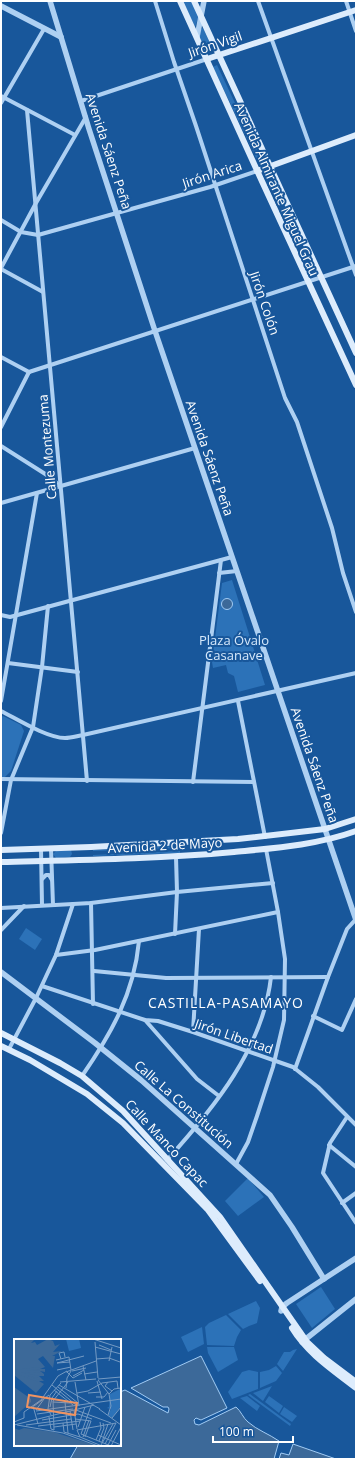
<svg xmlns="http://www.w3.org/2000/svg" width="357" height="1460" font-family="'Open Sans',sans-serif">
<rect width="100%" height="100%" fill="#18579b"/>
<g fill="#2c72b8">
<polygon points="183,1 192,1 199,16 195,27"/>
<polygon points="203,28 212,47 206,50 199,36 200,30"/>
<polygon points="217,65 262,160 261,162 257,160 213,67"/>
<polygon points="232,580 265,685 238,692 234,676 228,673 226,665 213,668 212,662 222,583"/>
<polygon points="3,716 21,725 24,731 11,771 5,777 1,777 1,717"/>
<polygon points="180,846 180,848 93,851 93,850"/>
<polygon points="71,850 72,854 70,857 56,858 53,854 56,851"/>
<polygon points="180,851 180,853 93,856 93,855"/>
<polygon points="26,928 42,939 35,950 19,939"/>
<polygon points="248,1178 264,1197 238,1216 225,1201"/>
<polygon points="321,1287 335,1309 312,1328 296,1304"/>
<polygon points="256,1301 260,1308 257,1323 249,1326 243,1329 228,1314"/>
<polygon points="226,1315 241,1330 237,1337 234,1346 207,1345 205,1327 209,1323"/>
<polygon points="202,1327 204,1344 188,1352 181,1337"/>
<polygon points="207,1347 234,1347 238,1360 218,1372 208,1353"/>
<polygon points="297,1349 283,1371 277,1364 284,1352 290,1352 293,1350"/>
<polygon points="276,1366 282,1373 276,1381 260,1388 260,1372 269,1370"/>
<polygon points="249,1370 258,1372 258,1389 232,1399 228,1392 242,1372"/>
<polygon points="272,1386 263,1401 253,1393"/>
<polygon points="250,1394 291,1424 290,1426 248,1395"/>
<polygon points="247,1396 260,1406 257,1411 240,1398"/>
<polygon points="269,1396 283,1406 279,1413 265,1402"/>
<polygon points="284,1407 297,1416 292,1422 280,1414"/>
</g>
<g fill="#3c6999" stroke="#a1cbf4">
<circle cx="227" cy="604" r="5.5"/>
<path d="M201,1356L227,1408L201,1420L196,1418L194,1420L195,1424L199,1425L236,1407C241,1411 243,1418 248,1422C257,1430 269,1434 279,1441L274,1459H70L78,1445H120V1392L125,1390L168,1413L169,1409L168,1407H163L131,1388Z"/>
<polygon points="293,1444 336,1459 279,1459 281,1453 289,1455"/>
</g>
<g fill="none" stroke-linecap="round" stroke-linejoin="round">
<g stroke="#aed0f2" stroke-width="4">
<polyline points="155,1 174,62 196,126 285,398 297,422 332,528 343,573 356,612"/>
<polyline points="258,1 356,275"/>
<polyline points="346,1 356,31"/>
<polyline points="1,96 75,135"/>
<polyline points="81,101 207,59"/>
<polyline points="1,103 44,29"/>
<polyline points="27,110 87,781"/>
<polyline points="1,220 21,232 38,235 210,187 257,171"/>
<polyline points="1,268 36,203 86,117"/>
<polyline points="1,269 43,292"/>
<polyline points="1,357 29,372"/>
<polyline points="29,372 356,266"/>
<polyline points="1,427 29,372"/>
<polyline points="1,446 50,477 60,486"/>
<polyline points="1,503 195,448"/>
<polyline points="219,573 237,571"/>
<polyline points="1,615 10,617 232,557"/>
<polyline points="8,663 78,672"/>
<polyline points="1,701 37,493"/>
<polyline points="238,701 265,837"/>
<path d="M1,711C17,719 47,738 65,738C71,738 77,736 83,735L356,673"/>
<polyline points="1,779 254,782"/>
<polyline points="193,782 221,560"/>
<polyline points="1,833 11,780 33,727 42,667 48,606"/>
<polyline points="41,849 42,905"/>
<polyline points="51,849 53,905"/>
<polyline points="42,879 46,875 49,875 52,880"/>
<polyline points="91,903 93,1004"/>
<polyline points="1,908 91,903 177,892 273,883"/>
<polyline points="1,930 24,906"/>
<polyline points="175,934 177,892 176,857"/>
<polyline points="56,955 95,950 278,912"/>
<polyline points="94,971 166,978 328,977"/>
<polyline points="42,986 145,1020 158,1021 193,1032 293,1067 318,1087 356,1125"/>
<polyline points="313,1016 342,1030 356,999"/>
<polyline points="145,1020 197,1079 219,1096"/>
<polyline points="193,1032 199,929"/>
<polyline points="9,1049 36,998 56,955 73,904"/>
<polyline points="295,1069 328,977 347,929 356,919"/>
<path d="M82,1076C111,1034 134,994 139,941"/>
<polyline points="347,1117 330,1143 323,1173 356,1223"/>
<polyline points="329,1145 356,1167"/>
<path d="M167,1160C214,1108 263,1048 271,977"/>
<polyline points="236,1164 248,1142 257,1116 273,1067 284,1020 285,959 278,912 266,849"/>
<polyline points="342,1203 356,1193"/>
</g>
<g stroke="#aed0f2" stroke-width="5.5">
<polyline points="50,1 89,129 155,331 356,920"/>
<polyline points="1,6 61,37"/>
<polyline points="197,37 204,1"/>
<polyline points="1,972 95,1043 141,1080 270,1195 292,1227 324,1279"/>
<polyline points="281,1311 282,1307 287,1303 356,1258"/>
<polyline points="302,1342 356,1299"/>
</g>
<g stroke="#ddecfc" stroke-width="6">
<polyline points="180,1 260,177 356,385"/>
<polyline points="194,1 356,353"/>
<polyline points="207,59 356,10"/>
<polyline points="257,171 356,135"/>
<polyline points="1,850 91,847 238,839 325,829 356,819"/>
<path d="M1,862C79,860 156,859 234,852C275,848 317,845 356,831"/>
<polyline points="1,1033 60,1063 82,1076 123,1111 220,1217 307,1342 324,1358 356,1382"/>
<polyline points="1,1046 30,1060 87,1094 123,1123 208,1210 260,1281"/>
<path d="M292,1328C308,1354 333,1370 356,1388"/>
</g>
</g>
<g text-anchor="middle" stroke-width="4" stroke-linejoin="round" paint-order="stroke">
<g font-size="13" fill="#fff" stroke="#18579b">
<text transform="translate(215 44) rotate(-19)" y="5">Jirón Vigil</text>
<text transform="translate(109 151) rotate(72)" y="5">Avenida Sáenz Peña</text>
<text transform="translate(212 174) rotate(-18)" y="5">Jirón Arica</text>
<text transform="translate(277 189) rotate(66)" y="5">Avenida Almirante Miguel Grau</text>
<text transform="translate(265 303) rotate(71)" y="5">Jirón Colón</text>
<text transform="translate(47 447) rotate(-95)" y="5">Calle Montezuma</text>
<text transform="translate(210 458) rotate(71)" y="5">Avenida Sáenz Peña</text>
<text transform="translate(315 765) rotate(71)" y="5">Avenida Sáenz Peña</text>
<text transform="translate(165 845) rotate(-3)" y="5">Avenida 2 de Mayo</text>
<text transform="translate(234 1036) rotate(19)" y="5">Jirón Libertad</text>
<text transform="translate(184 1104) rotate(41)" y="5">Calle La Constitución</text>
<text transform="translate(167 1143) rotate(47)" y="5">Calle Manco Capac</text>
</g>
<g font-size="13" fill="#d6e9fc" stroke="#18579b">
<text x="234" y="645">Plaza Óvalo<tspan x="234" dy="15">Casanave</tspan></text>
</g>
<g font-size="14" letter-spacing="1" fill="#fff" stroke="#18579b">
<text x="226" y="1008">CASTILLA-PASAMAYO</text>
</g>
</g>
<g transform="translate(14 1339)">
<rect width="107" height="107" fill="#18579b"/>
<path d="M52,0H65L67,9L55,12ZM106,50L107,67L98,79L94,76L97,70L93,69L95,68L96,55Z" fill="#2c72b8"/>
<path d="M0,0H21L17,4L21,3L23,6L34,0L39,2L41,7L46,5L39,13L48,12L38,17H41L39,29L29,17L24,20L31,28L26,30H31V33L26,32L30,35V37H25L30,42H25L30,45L22,54L0,36ZM0,48L17,60V63L0,78ZM0,89L5,91L10,89L40,93L83,107H0Z" fill="#3c6999"/>
<path fill="none" stroke="#3c6999" stroke-width="2" d="M0,32L26,29M1,32L26,33M0,33L25,42M1,33L25,38"/>
<path fill="none" stroke="#749ac3" stroke-width="1" d="M79,0L107,9M81,3L84,39M85,6L97,11M81,8L107,15M47,20L45,14L50,13L51,18M82,20L95,19L106,23M42,21L55,18L57,31M95,22L98,8M56,23L43,24L70,17M69,27L72,41M107,29V52M43,31L57,28M58,32L72,29M52,33L82,22M53,33L59,39L68,34M70,35L83,33M59,37L70,31M84,40L107,38M84,41L95,55L97,67L94,76M83,42L88,60M46,43L82,40M61,43L65,67M94,43L91,47L98,52M38,46L62,66M45,46L86,70M44,48L64,64M52,49L53,39L57,32M40,51L59,66M63,54L74,52L88,44L103,42L104,49M74,54L87,53M95,55L100,50L107,49M82,58H90L94,53M39,63L56,64M51,63L54,94M65,66L107,60M19,67L24,85M20,67L35,56M77,67L67,95L97,107M36,68L38,59L43,52M85,70L107,86M22,71L30,60M60,71L63,90M62,71L97,84M22,72L65,66M56,72L59,91M23,75L59,70M37,76L34,70L36,56L47,44M35,78L37,90L40,91L39,62L54,43M98,79L107,68M61,80L77,82M28,81L64,75L78,80M0,83L10,79V73L27,61L44,37L53,32M49,84L50,93L66,98M0,86L80,66M3,86L49,94L84,107M12,86L57,80M24,87L66,82M40,88L62,85M64,88L71,68M63,91L102,84M63,91L66,98L88,107M84,96L107,106M69,98L75,81M71,98L77,82M82,101L87,89L86,83M85,102L90,89L89,84M88,103L94,85M91,105L102,84M87,106L99,85M94,106L102,91M97,107L107,88"/>
<path fill="#f09361" fill-opacity="0.15" stroke="#f09361" stroke-width="2" d="M15,56L63,64L61,76L13,68Z"/>
<rect width="107" height="107" fill="none" stroke="#fff" stroke-width="2"/>
</g>
<rect width="357" height="1460" fill="none" stroke="#ffffff" stroke-width="4"/>
<path d="M213 1436v6h80v-6" fill="none" stroke="#ffffff" stroke-width="2"/>
<text x="219" y="1436" font-size="12" fill="#ffffff" stroke="#18579b" stroke-width="3" paint-order="stroke">100 m</text>
</svg>
